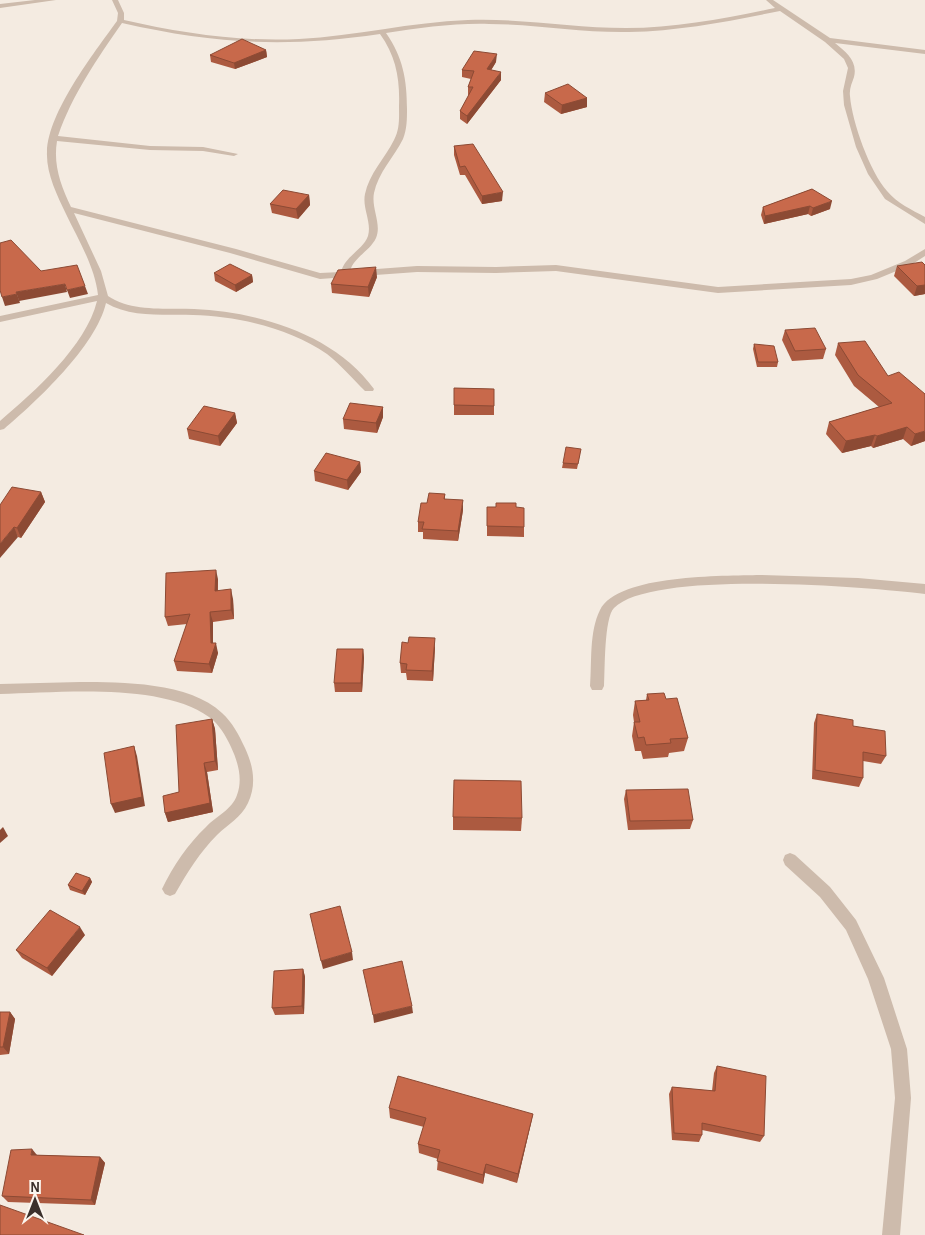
<svg xmlns="http://www.w3.org/2000/svg" width="925" height="1235" font-family="'Alegreya Sans',sans-serif">
<rect width="100%" height="100%" fill="#f4ebe1"/>
<g fill="none" stroke-linecap="round" stroke-linejoin="round">
<g fill="#cdbbac" fill-rule="evenodd">
<polygon points="35,0 56,0 0,8 0,4"/>
<path d="M112,0H118L124,13V20C181,33 240,42 299,39C356,36 411,22 468,20C521,18 573,28 626,28C677,28 726,18 775,8L766,0H773L830,38L925,50V54L835,43C846,52 858,61 854,77C852,83 849,89 850,96C852,122 870,172 887,191C897,203 912,210 925,217V224L885,199L868,174L856,147L844,105L843,91L848,68L844,59L825,42L780,11C730,21 680,31 629,32C582,33 536,24 489,24C454,23 420,28 386,33C403,57 407,80 407,109C407,119 407,129 403,139C394,157 378,173 374,193C371,208 382,224 376,238C370,251 354,257 350,271L417,266L496,267L556,265L718,287L851,279L871,275L905,261L925,249V256L911,265L877,279L851,285L718,293L556,271L496,273L417,272L320,279L230,253L74,213L101,271L108,296C132,312 165,308 194,309C259,312 334,334 374,389L373,391H365C353,379 341,365 327,354C290,328 237,316 193,315C165,314 131,318 106,303C96,346 37,401 4,429L0,430V421C34,392 86,346 97,301L0,322V316L98,295C95,267 78,239 66,214C57,195 46,173 47,152C48,112 94,53 117,21L118,13ZM122,23C215,44 285,48 380,34C396,56 400,79 399,106C399,118 400,129 394,140C385,158 369,174 365,194C362,208 372,222 368,236C363,250 345,256 341,272L320,273L236,249L71,207C61,186 53,165 57,141L150,150L203,151L234,156L238,154L203,147L150,146L58,136C72,95 97,59 122,23Z"/>
<path d="M760,575L858,578L925,584V594C869,587 652,569 614,608C604,618 605,670 604,686L602,690H592L590,686C592,662 589,632 600,610C618,574 724,576 760,575Z"/>
<path d="M80,682C121,682 190,682 222,713C232,722 239,735 245,748C253,765 257,784 248,803C241,818 228,824 217,835C200,852 187,873 175,894L170,896L165,894L162,889C173,866 188,844 206,827C216,816 232,810 237,795C243,779 238,762 231,747C226,736 219,724 209,717C160,682 58,693 0,694V684Z"/>
<polygon points="790,853 795,855 830,887 856,920 884,978 907,1049 911,1098 900,1235 882,1235 895,1098 891,1049 868,979 846,930 820,897 785,865 783,860 785,855"/>
</g>
</g>
<g fill="#ac5a40">
<polygon points="266,50 267,57 235,69 211,62 210,55"/>
<polygon points="496,62 491,70 501,80 467,124 460,119 460,111 469,95 468,95 468,87 471,79 462,77 462,70"/>
<polygon points="545,93 587,98 587,107 561,114 544,102"/>
<polygon points="454,146 502,201 482,204 465,175 460,175 454,155"/>
<polygon points="812,189 830,209 811,216 808,214 764,224 761,215 763,207"/>
<polygon points="309,195 310,205 298,219 272,213 270,204"/>
<polygon points="925,265 925,294 914,296 894,276 897,266"/>
<polygon points="214,273 252,275 253,282 236,292 215,281"/>
<polygon points="377,277 369,297 332,293 331,284"/>
<polygon points="785,330 826,349 823,359 792,361 782,340"/>
<polygon points="838,343 888,376 925,441 911,446 903,439 873,448 871,446 842,453 826,434 829,422 879,407 854,386 835,355"/>
<polygon points="754,344 778,362 777,367 757,367 753,349"/>
<polygon points="454,388 494,389 494,415 454,415"/>
<polygon points="383,407 383,417 377,433 344,429 343,419"/>
<polygon points="235,413 237,423 220,446 189,439 187,429"/>
<polygon points="580,454 577,469 562,468 563,463"/>
<polygon points="360,462 361,472 348,490 315,481 314,471"/>
<polygon points="41,492 45,502 21,538 18,537 0,505"/>
<polygon points="445,494 445,499 463,510 458,541 423,539 423,532 418,532 418,522 427,503"/>
<polygon points="487,507 516,507 524,527 524,537 487,536"/>
<polygon points="218,579 218,591 233,599 234,619 213,622 213,643 218,653 212,673 177,671 174,661 187,624 168,626 165,617"/>
<polygon points="408,643 435,647 433,681 407,680 406,673 401,673 400,663"/>
<polygon points="363,649 364,658 362,692 335,692 334,683"/>
<polygon points="647,694 666,699 688,738 684,751 669,753 668,757 643,759 641,751 635,751 632,736 634,722 633,715 635,701 646,700"/>
<polygon points="817,714 853,726 886,756 881,764 863,761 863,778 859,787 812,779 814,723"/>
<polygon points="212,719 215,729 218,770 207,772 213,812 168,822 165,813 179,792"/>
<polygon points="626,790 693,820 690,829 628,830 624,799"/>
<polygon points="453,817 522,818 521,831 453,830"/>
<polygon points="90,878 92,882 85,895 70,890 68,885"/>
<polygon points="85,935 52,976 22,958 16,950"/>
<polygon points="303,969 305,977 304,1014 275,1015 272,1008"/>
<polygon points="0,1012 10,1012 15,1019 9,1054 0,1055"/>
<polygon points="717,1066 764,1136 760,1142 702,1130 702,1135 699,1142 672,1140 669,1094 672,1087 712,1091 714,1073"/>
<polygon points="389,1108 533,1114 531,1123 517,1183 485,1173 483,1184 437,1170 438,1159 419,1153 418,1144 424,1127 390,1118"/>
<polygon points="37,1155 100,1157 105,1163 95,1205 8,1202 2,1196"/>
</g>
<g fill="#8c4a34">
<polygon points="266,50 267,57 235,69 234,63"/>
<polygon points="497,54 496,62 487,77 487,69"/>
<polygon points="501,72 501,80 467,124 467,116"/>
<polygon points="587,98 587,107 561,114 562,105"/>
<polygon points="503,192 502,201 482,204 482,196"/>
<polygon points="309,195 310,205 298,219 296,209"/>
<polygon points="832,201 830,209 811,216 813,208"/>
<polygon points="810,206 808,214 764,224 765,216"/>
<polygon points="376,267 377,277 369,297 368,287"/>
<polygon points="252,275 253,282 236,292 235,285"/>
<polygon points="65,284 67,292 19,301 16,292"/>
<polygon points="925,285 925,294 914,296 917,286"/>
<polygon points="85,286 88,294 70,298 67,290"/>
<polygon points="17,294 20,303 5,306 2,297"/>
<polygon points="383,407 383,417 377,433 376,423"/>
<polygon points="235,413 237,423 220,446 218,436"/>
<polygon points="907,427 903,439 873,448 877,436"/>
<polygon points="925,431 925,441 911,446 915,434"/>
<polygon points="875,435 871,446 842,453 846,441"/>
<polygon points="360,462 361,472 348,490 347,480"/>
<polygon points="41,492 45,502 21,538 17,528"/>
<polygon points="463,500 463,510 458,541 458,531"/>
<polygon points="14,527 18,537 0,558 0,544"/>
<polygon points="216,570 218,579 217,601 215,591"/>
<polygon points="231,589 233,599 234,619 231,610"/>
<polygon points="210,612 213,622 213,651 216,643 218,653 212,673 209,664 211,643"/>
<polygon points="435,638 435,647 433,681 432,671"/>
<polygon points="363,649 364,658 362,692 361,683"/>
<polygon points="212,719 215,729 218,770 215,761"/>
<polygon points="134,746 137,756 145,806 115,813 111,804"/>
<polygon points="204,763 207,772 213,812 168,822 165,813"/>
<polygon points="3,827 8,836 0,843 0,830"/>
<polygon points="90,878 92,882 85,895 82,891"/>
<polygon points="80,927 85,935 52,976 47,968"/>
<polygon points="352,952 353,960 323,969 321,961"/>
<polygon points="303,969 305,977 304,1014 302,1006"/>
<polygon points="412,1006 413,1013 374,1023 373,1015"/>
<polygon points="10,1012 15,1019 9,1054 3,1047"/>
<polygon points="533,1114 531,1123 517,1183 518,1174"/>
<polygon points="32,1149 37,1155 31,1155"/>
<polygon points="100,1157 105,1163 95,1205 91,1200"/>
<polygon points="486,1164 485,1173 483,1184 483,1175"/>
</g>
<g fill="#c8694b" stroke="#8c4a34">
<polygon points="242,39 266,50 234,63 210,55"/>
<polygon points="474,51 497,54 487,69 501,72 467,116 460,111 473,87 468,87 474,71 462,70"/>
<polygon points="568,84 587,98 562,105 545,93"/>
<polygon points="473,144 503,192 482,196 465,166 460,167 454,146"/>
<polygon points="812,189 832,201 813,208 810,206 765,216 763,207"/>
<polygon points="283,190 309,195 296,209 270,204"/>
<polygon points="11,240 41,271 77,265 85,286 67,290 65,284 16,292 17,294 2,297 0,290 0,243"/>
<polygon points="922,262 925,265 925,285 917,286 897,266"/>
<polygon points="230,264 252,275 235,285 214,273"/>
<polygon points="376,267 368,287 331,284 338,270"/>
<polygon points="815,328 826,349 795,351 785,330"/>
<polygon points="865,341 888,376 899,372 925,394 925,431 915,434 907,427 877,436 875,435 846,441 829,422 892,403 858,375 838,343"/>
<polygon points="754,344 774,346 778,362 758,362"/>
<polygon points="454,388 494,389 494,406 454,405"/>
<polygon points="350,403 383,407 376,423 343,419"/>
<polygon points="204,406 235,413 218,436 187,429"/>
<polygon points="566,447 581,449 578,464 563,463"/>
<polygon points="326,453 360,462 347,480 314,471"/>
<polygon points="12,487 41,492 17,528 14,527 0,544 0,505"/>
<polygon points="429,493 445,494 444,499 463,500 458,531 422,529 424,522 418,522 421,503 427,503"/>
<polygon points="496,503 516,503 516,507 524,508 524,527 487,526 487,507 496,507"/>
<polygon points="216,570 215,591 231,589 231,610 210,612 211,643 216,643 209,664 174,661 190,614 165,617 166,573"/>
<polygon points="409,637 435,638 432,671 406,670 407,664 400,663 402,642 408,643"/>
<polygon points="337,649 363,649 361,683 334,683"/>
<polygon points="664,693 666,699 677,698 688,738 670,739 671,743 646,745 644,737 638,738 634,722 640,722 635,701 649,700 647,694"/>
<polygon points="817,714 853,720 853,726 885,731 886,756 863,752 863,778 815,770"/>
<polygon points="212,719 215,761 204,763 210,803 165,813 163,796 179,792 176,725"/>
<polygon points="134,746 142,797 111,804 104,753"/>
<polygon points="454,780 521,781 522,818 453,817"/>
<polygon points="688,789 693,820 630,821 626,790"/>
<polygon points="76,873 90,878 82,891 68,885"/>
<polygon points="340,906 352,952 321,961 310,914"/>
<polygon points="50,910 80,927 47,968 16,950"/>
<polygon points="402,961 412,1006 373,1015 363,970"/>
<polygon points="303,969 302,1006 272,1008 274,971"/>
<polygon points="0,1012 10,1012 3,1047 0,1047"/>
<polygon points="717,1066 766,1076 764,1136 702,1123 702,1135 674,1133 672,1087 715,1091"/>
<polygon points="398,1076 533,1114 518,1174 486,1164 483,1175 437,1161 440,1150 418,1144 426,1118 389,1108"/>
<polygon points="32,1149 31,1155 100,1157 91,1200 2,1196 11,1150"/>
<polygon points="0,1205 84,1235 0,1235"/>
</g>
<g transform="translate(35 1200)" stroke="#fbf5ee" stroke-width="4" paint-order="stroke">
<path d="M0-4L9 19L0 12L-9 19Z" fill="#3b302b"/>
<text y="-8" font-size="14" font-weight="bold" text-anchor="middle" fill="#3b302b">N</text>
</g>
</svg>
